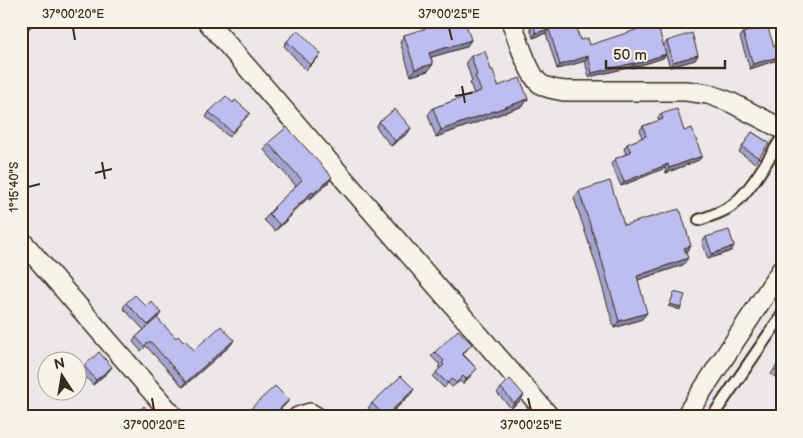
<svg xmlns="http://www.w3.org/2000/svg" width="803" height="438" font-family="'Balsamiq Sans',sans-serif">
<rect width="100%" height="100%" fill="#ece8e9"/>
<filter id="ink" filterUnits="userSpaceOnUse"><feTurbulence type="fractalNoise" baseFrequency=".02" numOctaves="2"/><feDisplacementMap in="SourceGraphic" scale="10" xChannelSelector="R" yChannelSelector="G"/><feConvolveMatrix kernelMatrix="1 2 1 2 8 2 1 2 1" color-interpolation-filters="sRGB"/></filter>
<g filter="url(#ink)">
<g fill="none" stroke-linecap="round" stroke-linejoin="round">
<g stroke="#3b2a1e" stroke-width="14">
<g id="lane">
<path d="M699,220C711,216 724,212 734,204C754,186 767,160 782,138"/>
<polyline points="712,417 782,315"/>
</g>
</g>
<g stroke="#3b2a1e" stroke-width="22">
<g id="street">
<polyline points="207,21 550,417"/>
<path d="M511,21C517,36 529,78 542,85C549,89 558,90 565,91H686L708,94L730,102L782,129"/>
<polyline points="773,21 782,47"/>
<polyline points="21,240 174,417"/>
<polyline points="298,417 310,413 317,417"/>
<polyline points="685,417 782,269"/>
</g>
</g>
<use href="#lane" stroke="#f7f3e8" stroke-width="10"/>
<use href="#street" stroke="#f7f3e8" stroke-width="19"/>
</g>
<g fill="#a3a3ce" stroke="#3b2a1e">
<polygon points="264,21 273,21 268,25"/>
<polygon points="475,21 488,21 476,25"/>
<polygon points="528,21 574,21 580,40 590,45 664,45 667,41 698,55 695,60 670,67 666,55 663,58 632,68 631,67 589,77 585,61 557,69 546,33 533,38"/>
<polygon points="743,33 777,60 750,69 740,37"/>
<polygon points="404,35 471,40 466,47 431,57 433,64 428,71 411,76 400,42"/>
<polygon points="287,41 321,54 317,59 306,70 284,46"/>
<polygon points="471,56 491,70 498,86 528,99 523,106 436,137 428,115 433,108 474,94 470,83 472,81 466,62"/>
<polygon points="233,103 250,113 229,137 206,117 209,112"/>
<polygon points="661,114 684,131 702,156 699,160 666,173 665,168 621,186 611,164 615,159 626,154 624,149 627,144 642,138 640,130 643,126 659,121 658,118"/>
<polygon points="379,122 408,133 391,146 376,127"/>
<polygon points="752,132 769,143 755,163 739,152"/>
<polygon points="268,143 328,183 309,200 308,198 293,212 289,218 275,231 264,220 274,207 296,186 264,150"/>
<polygon points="579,191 624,225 691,246 686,253 683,265 638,280 642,319 614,328 597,268 574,198"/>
<polygon points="706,237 731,251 708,259 702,242"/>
<polygon points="126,303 146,306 161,313 157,319 176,338 183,342 194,350 231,345 183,387 146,346 141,351 133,342 136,337 144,330 123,308"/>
<polygon points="472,344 463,354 477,369 473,373 463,384 460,381 452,387 448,383 444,388 433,377 440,368 438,367 440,365 431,356 435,352"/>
<polygon points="782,358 782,382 771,374"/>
<polygon points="84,366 112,367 108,372 93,385 80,371"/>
<polygon points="501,388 521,400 511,408 497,393"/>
<polygon points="411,394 387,417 376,417 368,408 372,403"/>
<polygon points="289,400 285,405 274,416 275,417 248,417 246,415 249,410"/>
</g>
<g fill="#8584a7" stroke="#3b2a1e">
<polygon points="36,21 37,21 21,36 21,34"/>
<polygon points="479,21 488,21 476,25"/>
<polygon points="704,21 711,21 702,24"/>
<polygon points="549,29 546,33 533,38 536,33"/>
<polygon points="471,40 466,47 425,59 429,53"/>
<polygon points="321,54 317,59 306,70 310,65"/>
<polygon points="666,54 663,58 632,68 635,64"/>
<polygon points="698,55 695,60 670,67 673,62"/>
<polygon points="588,56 585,61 557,69 560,65"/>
<polygon points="781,56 777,60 750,69 753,64"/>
<polygon points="634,63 631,67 589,77 592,73"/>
<polygon points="433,64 428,71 411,76 415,69"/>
<polygon points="528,99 523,106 436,137 441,130"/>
<polygon points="411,128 408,133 391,146 395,141"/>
<polygon points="702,156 699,160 666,173 669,168"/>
<polygon points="668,164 665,168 621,186 624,182"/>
<polygon points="332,177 328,183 309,200 314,193"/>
<polygon points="312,192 308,198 288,217 292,211"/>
<polygon points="293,212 289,218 275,231 280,225"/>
<polygon points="691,246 686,252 679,255 684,248"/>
<polygon points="734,246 731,251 708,259 712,254"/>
<polygon points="688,258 683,265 632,282 637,276"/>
<polygon points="670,304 681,307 680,310 668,306"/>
<polygon points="647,313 642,319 614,328 619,321"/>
<polygon points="234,340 231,345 183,387 186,382"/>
<polygon points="112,367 108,372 93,385 96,380"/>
<polygon points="477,369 473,373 463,384 466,379"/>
<polygon points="414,389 411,394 387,417 385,417"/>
<polygon points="524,395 521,400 511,408 514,403"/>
<polygon points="289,400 285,405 273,417 273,415"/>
</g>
<g fill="#bebdef" stroke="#3b2a1e">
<polygon points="21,21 36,21 21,34"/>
<polygon points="449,21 465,21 471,40 429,53 433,64 415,69 404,35"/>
<polygon points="532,21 574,21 580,40 588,38 590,45 657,23 666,54 635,64 634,63 592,73 588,56 560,65 549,29 536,33"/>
<polygon points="767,25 774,46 779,52 781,56 753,64 743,33"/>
<polygon points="298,30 321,54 310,65 287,41"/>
<polygon points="692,33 698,55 673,62 667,41"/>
<polygon points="485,51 491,70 493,70 498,86 520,78 528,99 441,130 433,108 481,91 475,76 477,75 471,56"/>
<polygon points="226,96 233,103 235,100 250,113 232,132 209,112"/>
<polygon points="395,109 411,128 395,141 379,122"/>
<polygon points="677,109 684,131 692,128 702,156 669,168 668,164 624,182 615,159 631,152 627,144 646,136 643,126 663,119 661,114"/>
<polygon points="287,127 332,177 314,193 312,192 292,211 293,212 280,225 269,214 275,208 274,207 302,180 268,143"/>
<polygon points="752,132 769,143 759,158 742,147"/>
<polygon points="610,181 624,225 679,209 680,212 681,212 691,246 684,248 688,258 637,276 647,313 619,321 602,261 579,191"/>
<polygon points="729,230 734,246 712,254 706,237"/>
<polygon points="674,292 685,295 681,307 670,304"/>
<polygon points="135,295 146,306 151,301 161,313 148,325 126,303"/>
<polygon points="157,318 176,338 178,336 183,342 185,340 194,350 221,326 234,340 186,382 150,341 144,346 136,337"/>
<polygon points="458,330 472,344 462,354 477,369 466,379 463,376 456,383 452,379 447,383 436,372 444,365 442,363 444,361 435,352"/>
<polygon points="99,352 112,367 96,380 84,366"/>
<polygon points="782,358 782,374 774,369"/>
<polygon points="401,376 414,389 385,417 372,403"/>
<polygon points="510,379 524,395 514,403 501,388"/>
<polygon points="275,386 289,400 273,415 275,417 256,417 249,410"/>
<polygon points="144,406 153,417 132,417"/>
</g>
</g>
<path fill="none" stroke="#3b2a1e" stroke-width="2" d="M73,28L75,40M449,28L452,40M462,86L465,103M455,96L472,93M102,162L105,179M95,173L112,169M28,187L40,184M152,398L154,410M528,398L531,410"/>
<rect width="803" height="438" fill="none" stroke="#f7f3e8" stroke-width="55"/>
<g transform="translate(62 376) rotate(348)"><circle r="24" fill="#f7f3e8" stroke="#aca397"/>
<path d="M0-4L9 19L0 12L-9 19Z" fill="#3b2a1e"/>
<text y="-8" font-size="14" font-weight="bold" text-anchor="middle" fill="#3b2a1e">N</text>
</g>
<path d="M606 60v8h119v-8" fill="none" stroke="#3b2a1e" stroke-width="2.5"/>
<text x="613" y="60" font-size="15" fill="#3b2a1e" stroke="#f7f3e8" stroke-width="4" paint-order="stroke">50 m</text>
<rect x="28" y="28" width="748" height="382" fill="none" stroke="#3b2a1e" stroke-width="2"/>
<g font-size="12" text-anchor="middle" fill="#3b2a1e">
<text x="73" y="18">37°00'20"E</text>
<text x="449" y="18">37°00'25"E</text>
<text transform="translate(14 187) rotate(-90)" y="4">1°15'40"S</text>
<text x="154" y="429">37°00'20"E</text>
<text x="531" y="429">37°00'25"E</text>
</g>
</svg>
